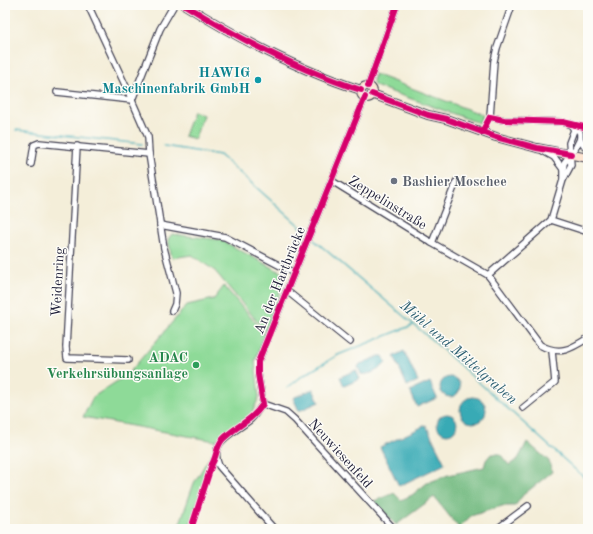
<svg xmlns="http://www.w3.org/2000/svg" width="593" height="534" font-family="'Old Standard TT',serif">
<rect width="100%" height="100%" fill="#fdfcf7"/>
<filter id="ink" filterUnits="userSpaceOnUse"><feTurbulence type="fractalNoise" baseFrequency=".025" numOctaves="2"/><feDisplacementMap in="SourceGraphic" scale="8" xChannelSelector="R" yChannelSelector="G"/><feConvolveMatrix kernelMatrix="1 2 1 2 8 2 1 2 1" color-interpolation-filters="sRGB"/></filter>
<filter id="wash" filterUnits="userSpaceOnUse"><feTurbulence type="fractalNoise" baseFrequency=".012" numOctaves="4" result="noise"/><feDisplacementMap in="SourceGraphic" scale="16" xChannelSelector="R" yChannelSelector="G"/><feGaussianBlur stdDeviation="0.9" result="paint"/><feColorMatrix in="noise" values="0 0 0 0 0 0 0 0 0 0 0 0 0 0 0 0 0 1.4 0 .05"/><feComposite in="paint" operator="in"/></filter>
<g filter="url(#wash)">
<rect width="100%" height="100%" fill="#f4eed9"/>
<g fill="#8eda98" stroke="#587e6a">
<polygon points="374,74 483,115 479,123 375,86 373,83"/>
<polygon points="193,111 203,115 195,139 184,136"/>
<polygon points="172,234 221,240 286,275 266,332 215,271 192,255 172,258 168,239"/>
<polygon points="224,286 265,334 255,361 259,397 252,413 215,441 83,417 93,397 128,374 187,305 214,299"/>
<polygon points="212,453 209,466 189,529 178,529 194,483"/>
</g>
<polygon fill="#72ba80" stroke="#4a6e5e" points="527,442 549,461 552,472 523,495 515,506 502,506 471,516 459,528 434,497 396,525 374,501 394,493 401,500 412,495 427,483 448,475 484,467 486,460 491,454 500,454 509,465 518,459"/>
<g fill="#39aab5" stroke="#2e6678">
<polygon points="404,351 418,381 407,386 394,356"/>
<path d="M379,356H383L386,362C383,369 368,376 361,374L358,367L360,364Z"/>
<polygon points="356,370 360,379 344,386 340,377"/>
<circle cx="450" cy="387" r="10"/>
<polygon points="430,382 437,398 417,407 410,391"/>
<polygon points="313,389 319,402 299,411 293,398"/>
<circle cx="473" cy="410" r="13"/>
<circle cx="447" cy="424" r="10"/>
<polygon points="426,425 445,464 399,486 380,447"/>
</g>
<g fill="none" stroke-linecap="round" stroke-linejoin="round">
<g stroke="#39aab5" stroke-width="1.5">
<polyline points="16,130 142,144"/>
<polyline points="164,146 220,155 303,229"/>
<polyline points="314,240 432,340 588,481"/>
<polyline points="287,388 301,377 338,355 413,325"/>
</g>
</g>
</g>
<g filter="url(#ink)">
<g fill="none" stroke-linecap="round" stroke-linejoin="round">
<g stroke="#424153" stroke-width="8">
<g id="street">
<polyline points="88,5 127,89 148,137 149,154 164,248 176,293 175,304 172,311"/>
<polyline points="512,5 497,48 494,61 490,117 504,120 563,122 576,127 580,133 580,139 575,149 564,163 563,169 563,179"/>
<polyline points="368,86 397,5"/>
<polyline points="57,92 132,100"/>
<polyline points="132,100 160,29 174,5"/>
<polyline points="580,139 588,151"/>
<polyline points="77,146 66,347 67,358 128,360"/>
<polyline points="543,151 554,157 563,169"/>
<polyline points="31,164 34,145 39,143 149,154"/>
<polyline points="332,181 432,243 488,275 551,220 563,180 571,165 569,143 574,130 571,124"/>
<polyline points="551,220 588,232"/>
<polyline points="160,225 225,237 294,273"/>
<polyline points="432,243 456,182"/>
<path d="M488,275L540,345C560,356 571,349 588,338"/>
<polyline points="287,291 350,342"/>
<polyline points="263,404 286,412 295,420 394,529"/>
<polyline points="523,408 555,382 552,351"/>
<path d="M274,529L219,466C208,440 235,433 251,419C255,415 259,409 263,404L258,374V362L365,97"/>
<polyline points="497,529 528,506"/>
</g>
</g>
<g stroke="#424153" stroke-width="10">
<g id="secondary">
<path d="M185,5C241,40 298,70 361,90"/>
<circle cx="367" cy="92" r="6"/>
<polyline points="372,94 428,115 446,119 496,137 537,148 588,158"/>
</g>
</g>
<use href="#street" stroke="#fff" stroke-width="5.5"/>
<use href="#secondary" stroke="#fde4d1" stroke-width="8"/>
<g stroke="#fdfcf7" stroke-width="8">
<g id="cycleway">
<path d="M185,5C241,40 298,70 361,90"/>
<polyline points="368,86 397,5"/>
<polyline points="372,94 428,115 446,119 496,137 537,148 571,154"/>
<polyline points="482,132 490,117 504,120 563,122 584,127 588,130"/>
<path d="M191,529L212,464C217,456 216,446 223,439C237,425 251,422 263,404L258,374V362L365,97"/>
</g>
</g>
<use href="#cycleway" stroke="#d6006c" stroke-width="6"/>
</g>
</g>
<circle fill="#0f9aa8" stroke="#fdfcf7" stroke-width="1.5" cx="258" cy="80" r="4"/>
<circle fill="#6b7280" stroke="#fdfcf7" stroke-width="1.5" cx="394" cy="181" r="4"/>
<circle fill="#2e9e5b" stroke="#fdfcf7" stroke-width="1.5" cx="196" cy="365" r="4"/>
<g text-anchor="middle" stroke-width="3" stroke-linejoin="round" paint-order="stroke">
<g font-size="14" font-weight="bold" fill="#0d838f" stroke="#fdfcf7" text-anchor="end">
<text x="250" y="77">HAWIG<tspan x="250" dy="16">Maschinenfabrik GmbH</tspan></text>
</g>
<g font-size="14" font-weight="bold" fill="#5b616d" stroke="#fdfcf7" text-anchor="start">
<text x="402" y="186">Bashier Moschee</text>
</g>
<g font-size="14" fill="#22223b" stroke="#fdfcf7">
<text transform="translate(388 202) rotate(32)" y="5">Zeppelinstraße</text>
<text transform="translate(279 280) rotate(-68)" y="5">An der Hartbrücke</text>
<text transform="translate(57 282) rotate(-87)" y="5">Weidenring</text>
<text transform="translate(341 453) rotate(48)" y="5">Neuwiesenfeld</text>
</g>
<g font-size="14" font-weight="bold" fill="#27864d" stroke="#fdfcf7" text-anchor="end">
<text x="188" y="362">ADAC<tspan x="188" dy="16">Verkehrsübungsanlage</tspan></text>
</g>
<g font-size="15" font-style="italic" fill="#2c5f72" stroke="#fdfcf7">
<text transform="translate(459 352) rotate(41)" y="5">Mühl und Mittelgraben</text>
</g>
</g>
<rect width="593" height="534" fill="none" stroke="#fdfcf7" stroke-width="20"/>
</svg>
